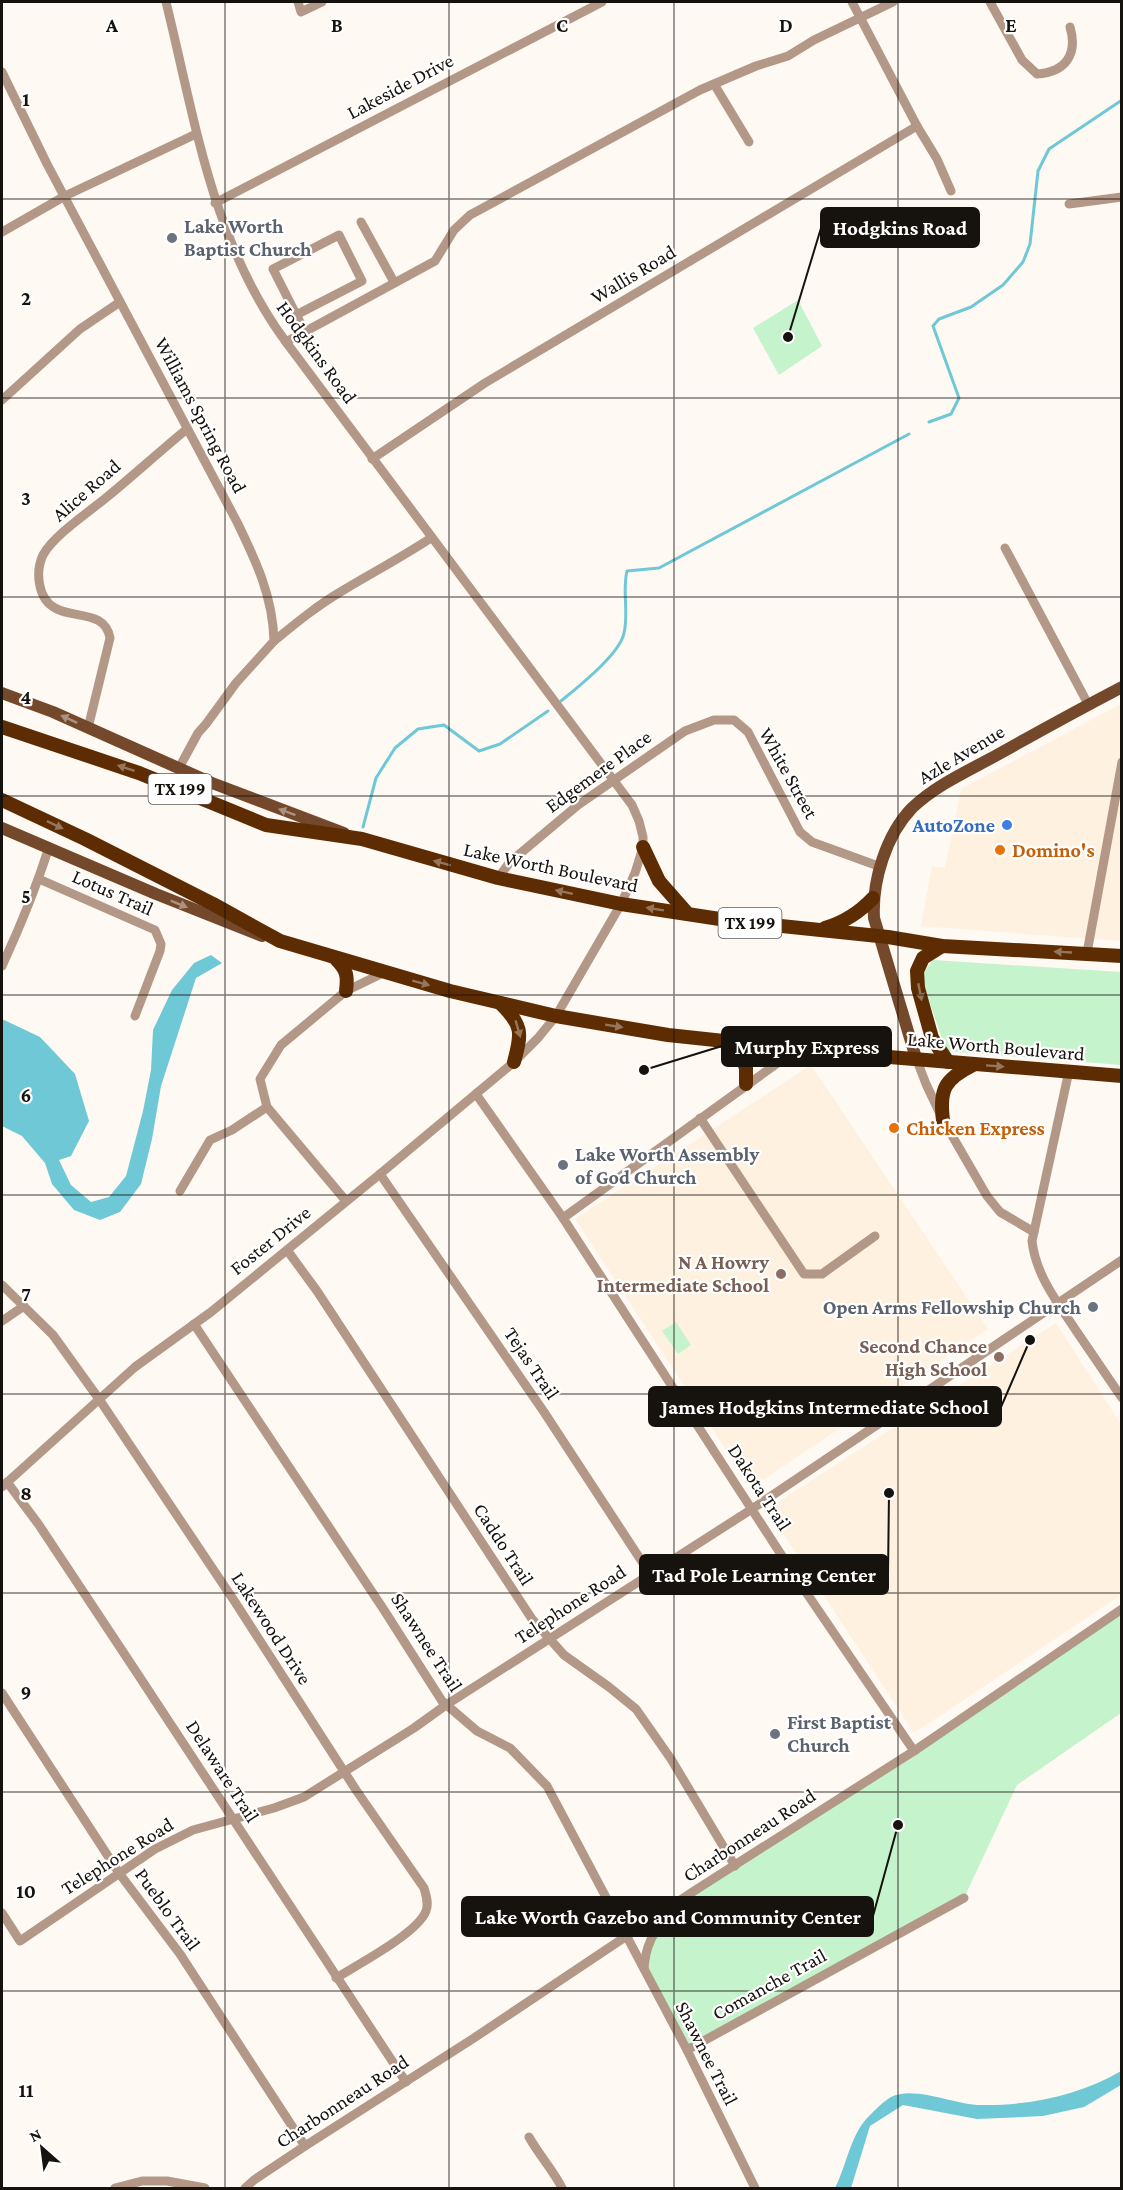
<svg xmlns="http://www.w3.org/2000/svg" width="1123" height="2190" font-family="'Crimson Pro',serif">
<rect width="100%" height="100%" fill="#fef9f3"/>
<g fill="#fef1df">
<polygon points="1121,704 1121,941 921,926 932,866 945,868 961,789"/>
<polygon points="811,1065 988,1329 751,1488 575,1219"/>
<polygon points="1056,1323 1121,1424 1121,1595 914,1733 767,1509"/>
</g>
<g fill="#c5f3cc">
<polygon points="798,300 822,346 779,375 753,328"/>
<polygon points="933,960 1121,972 1121,1065 946,1051 921,976"/>
<polygon points="676,1322 691,1345 678,1354 662,1331"/>
<polygon points="1121,1609 1121,1713 1017,1785 964,1898 687,2050 644,1969 649,1942 674,1904"/>
</g>
<g fill="#6fc8d6">
<polygon points="211,955 222,963 196,978 161,1086 152,1139 141,1184 120,1212 100,1220 74,1210 52,1184 45,1163 22,1136 2,1126 2,1019 40,1037 75,1074 89,1121 71,1156 59,1160 71,1185 91,1202 109,1197 126,1176 143,1111 151,1070 153,1030 172,990 194,963"/>
<path d="M1121,2071V2085L1084,2107L1043,2116L977,2119L903,2105L870,2126L851,2188H835C847,2165 850,2134 870,2115C876,2109 884,2101 891,2097C914,2085 955,2105 981,2105C1028,2106 1081,2095 1121,2071Z"/>
</g>
<g fill="none" stroke-linecap="round" stroke-linejoin="round">
<g stroke="#6fc8d6" stroke-width="3">
<polyline points="929,422 951,414 959,398 933,326 939,319 971,307 1003,285 1023,262 1030,244 1038,171 1049,149 1122,100"/>
<path d="M561,701C578,687 620,654 624,633C629,613 622,591 627,571L659,568L909,434"/>
<polyline points="363,827 376,778 395,748 418,729 444,725 479,751 500,744 548,711"/>
</g>
<g stroke="#b39888" stroke-width="9">
<polyline points="298,2 301,12 322,2"/>
<polyline points="852,2 917,126 937,159 951,191"/>
<path d="M990,2L1022,60L1037,74C1066,72 1078,54 1070,27"/>
<path d="M2,72L47,164L237,522C256,561 273,597 274,641L236,683L206,724L198,733L179,768"/>
<polyline points="714,84 749,142"/>
<polyline points="215,203 602,2"/>
<polyline points="1069,204 1122,197"/>
<polyline points="361,222 394,282"/>
<polyline points="2,232 65,196 196,134"/>
<polyline points="296,315 362,281 339,235 273,269 305,332"/>
<polyline points="286,342 435,261 454,230 470,215 700,90 756,66 788,56 814,40 893,2"/>
<polyline points="2,400 80,329 120,302"/>
<polyline points="372,459 485,383 917,126"/>
<polyline points="1005,548 1088,704"/>
<path d="M274,641C296,623 318,605 342,591C372,573 402,557 431,538"/>
<path d="M88,728L110,638C105,610 74,619 55,608C38,599 35,572 43,555C54,535 89,512 107,497C134,475 160,451 187,429"/>
<polyline points="498,878 510,862 578,805 685,731 714,720 734,720 748,732 800,832 812,842 881,867"/>
<polyline points="39,879 155,930 161,944 160,951 135,1016"/>
<polyline points="1087,953 1122,762"/>
<path d="M2,966C20,927 36,888 49,847"/>
<polyline points="916,1058 926,1084 943,1120 987,1196 1000,1212 1034,1232"/>
<path d="M1069,1071L1032,1241C1036,1276 1058,1303 1077,1332C1092,1354 1107,1376 1122,1398"/>
<polyline points="476,1094 563,1218 795,1576 914,1751"/>
<polyline points="700,1118 804,1274 822,1274 875,1236"/>
<polyline points="380,1174 544,1412 650,1574"/>
<polyline points="180,1191 210,1140 232,1130 267,1107"/>
<polyline points="346,1201 267,1107 260,1079 281,1045 346,991 383,973"/>
<polyline points="563,1218 797,1049"/>
<polyline points="287,1250 317,1291 532,1619 564,1655 609,1687 636,1709 671,1759 735,1866"/>
<path d="M2,1285L53,1335L99,1399L235,1602L356,1790L424,1888C426,1895 429,1903 426,1911C418,1933 357,1965 336,1978"/>
<polyline points="2,1321 24,1306"/>
<polyline points="194,1324 384,1610 442,1701 477,1731 510,1748 547,1786 687,2050 755,2188"/>
<polyline points="7,1482 39,1525 135,1670 406,2082"/>
<path d="M2,1487L135,1367L211,1312L380,1174L514,1062L538,1038L556,1016L621,904L635,873L643,847V837L639,821L632,805L286,342C212,242 195,119 166,2"/>
<polyline points="2,1693 119,1873 180,1954 305,2146"/>
<polyline points="2,1913 20,1941 155,1849 193,1830 274,1808 304,1797 414,1728 446,1705 752,1509 1122,1260"/>
<path d="M644,1969C645,1946 654,1931 668,1912"/>
<polyline points="687,2050 964,1898"/>
<path d="M529,2137C539,2155 553,2170 562,2188"/>
<polyline points="115,2188 142,2181 167,2181 205,2188"/>
<polyline points="245,2188 254,2180 305,2146 474,2038 694,1891 914,1751 1122,1609"/>
</g>
<g stroke="#74482b" stroke-width="12">
<polyline points="2,693 53,712 212,783 344,833"/>
<polyline points="2,828 156,894 262,936"/>
<path d="M916,1058L874,918C872,881 886,835 912,808C936,785 968,771 997,755C1038,732 1080,709 1122,687"/>
</g>
<g stroke="#5d2c02" stroke-width="14">
<polyline points="2,727 139,773 266,825 362,839 498,878 621,904 733,921 888,937 942,946 1122,956"/>
<polyline points="2,800 85,839 213,904 280,941 450,991 556,1016 668,1035 828,1052 1122,1076"/>
<polyline points="643,847 659,881 688,914"/>
<path d="M825,928C845,922 859,913 873,898"/>
<polyline points="942,946 923,958 917,971 918,988 932,1038 948,1062"/>
<path d="M336,959C347,970 348,976 346,991"/>
<path d="M500,1003C523,1025 522,1033 514,1062"/>
<polyline points="736,1043 746,1068 746,1084"/>
<path d="M943,1120C939,1089 945,1079 973,1065"/>
</g>
</g>
<defs><path id="oneway-solid" d="M-6-.8H1V-3.2L6.5 0L1 3.2V.8H-6Z" transform="scale(1.5)"/></defs>
<g fill="#ac9180">
<use href="#oneway-solid" transform="translate(69 719) rotate(-155)"/>
<use href="#oneway-solid" transform="translate(287 812) rotate(-160)"/>
<use href="#oneway-solid" transform="translate(179 904) rotate(22)"/>
</g>
<g fill="#96765b">
<use href="#oneway-solid" transform="translate(126 768) rotate(-162)"/>
<use href="#oneway-solid" transform="translate(55 825) rotate(25)"/>
<use href="#oneway-solid" transform="translate(442 863) rotate(-165)"/>
<use href="#oneway-solid" transform="translate(564 892) rotate(-168)"/>
<use href="#oneway-solid" transform="translate(655 909) rotate(-171)"/>
<use href="#oneway-solid" transform="translate(1063 952) rotate(-177)"/>
<use href="#oneway-solid" transform="translate(421 983) rotate(15)"/>
<use href="#oneway-solid" transform="translate(920 992) rotate(79)"/>
<use href="#oneway-solid" transform="translate(614 1026) rotate(9)"/>
<use href="#oneway-solid" transform="translate(518 1029) rotate(74)"/>
<use href="#oneway-solid" transform="translate(995 1066) rotate(4)"/>
</g>
<path fill="none" stroke="#16120d" stroke-width="1.5" stroke-opacity="0.55" d="M225,2V2188M449,2V2188M674,2V2188M898,2V2188M2,199H1122M2,398H1122M2,597H1122M2,796H1122M2,995H1122M2,1195H1122M2,1394H1122M2,1593H1122M2,1792H1122M2,1991H1122"/>
<g fill="#6b7280" stroke="#fff" stroke-width="2">
<circle cx="172" cy="238" r="6"/>
<circle cx="563" cy="1165" r="6"/>
<circle cx="1093" cy="1307" r="6"/>
<circle cx="775" cy="1734" r="6"/>
</g>
<circle fill="#3f7fe0" stroke="#fff" stroke-width="2" cx="1007" cy="825" r="6"/>
<g fill="#e8710a" stroke="#fff" stroke-width="2">
<circle cx="1000" cy="850" r="6"/>
<circle cx="894" cy="1128" r="6"/>
</g>
<g fill="#8d6e63" stroke="#fff" stroke-width="2">
<circle cx="781" cy="1274" r="6"/>
<circle cx="999" cy="1357" r="6"/>
</g>
<g text-anchor="middle" stroke-width="4.5" stroke-linejoin="round" paint-order="stroke">
<g fill="#fff" stroke="#5c5956" stroke-width="1.5">
<rect x="148.5" y="774" width="63" height="30" rx="4.5"/>
<rect x="718.5" y="908" width="63" height="30" rx="4.5"/>
</g>
<g font-size="18" font-weight="bold" fill="#16120d">
<text x="180" y="795">TX 199</text>
<text x="750" y="929">TX 199</text>
</g>
<g font-size="20" fill="#16120d" stroke="#fff">
<text transform="translate(400 86) rotate(-28)" y="7">Lakeside Drive</text>
<text transform="translate(633 274) rotate(-31)" y="7">Wallis Road</text>
<text transform="translate(317 352) rotate(54)" y="7">Hodgkins Road</text>
<text transform="translate(201 415) rotate(62)" y="7">Williams Spring Road</text>
<text transform="translate(86 490) rotate(-41)" y="7">Alice Road</text>
<text transform="translate(961 754) rotate(-31)" y="7">Azle Avenue</text>
<text transform="translate(598 771) rotate(-36)" y="7">Edgemere Place</text>
<text transform="translate(789 773) rotate(61)" y="7">White Street</text>
<text transform="translate(551 867) rotate(12)" y="7">Lake Worth Boulevard</text>
<text transform="translate(113 892) rotate(24)" y="7">Lotus Trail</text>
<text transform="translate(996 1046) rotate(5)" y="7">Lake Worth Boulevard</text>
<text transform="translate(270 1240) rotate(-39)" y="7">Foster Drive</text>
<text transform="translate(532 1363) rotate(56)" y="7">Tejas Trail</text>
<text transform="translate(760 1487) rotate(57)" y="7">Dakota Trail</text>
<text transform="translate(504 1544) rotate(57)" y="7">Caddo Trail</text>
<text transform="translate(570 1604) rotate(-33)" y="7">Telephone Road</text>
<text transform="translate(272 1628) rotate(57)" y="7">Lakewood Drive</text>
<text transform="translate(427 1642) rotate(57)" y="7">Shawnee Trail</text>
<text transform="translate(223 1771) rotate(57)" y="7">Delaware Trail</text>
<text transform="translate(749 1835) rotate(-33)" y="7">Charbonneau Road</text>
<text transform="translate(117 1856) rotate(-32)" y="7">Telephone Road</text>
<text transform="translate(168 1909) rotate(54)" y="7">Pueblo Trail</text>
<text transform="translate(769 1984) rotate(-29)" y="7">Comanche Trail</text>
<text transform="translate(707 2053) rotate(63)" y="7">Shawnee Trail</text>
<text transform="translate(342 2101) rotate(-33)" y="7">Charbonneau Road</text>
</g>
<g font-size="20" font-weight="bold" fill="#5b616d" stroke="#fff" text-anchor="start">
<text x="184" y="233">Lake Worth<tspan x="184" dy="23">Baptist Church</tspan></text>
<text x="575" y="1161">Lake Worth Assembly<tspan x="575" dy="23">of God Church</tspan></text>
<text x="1081" y="1314" text-anchor="end">Open Arms Fellowship Church</text>
<text x="787" y="1729">First Baptist<tspan x="787" dy="23">Church</tspan></text>
</g>
<g font-size="20" font-weight="bold" fill="#366cbe" stroke="#fff" text-anchor="end">
<text x="995" y="832">AutoZone</text>
</g>
<g font-size="20" font-weight="bold" fill="#c56008" stroke="#fff" text-anchor="start">
<text x="1012" y="857">Domino's</text>
<text x="906" y="1135">Chicken Express</text>
</g>
<g font-size="20" font-weight="bold" fill="#785e54" stroke="#fff" text-anchor="end">
<text x="769" y="1269">N A Howry<tspan x="769" dy="23">Intermediate School</tspan></text>
<text x="987" y="1353">Second Chance<tspan x="987" dy="23">High School</tspan></text>
</g>
</g>
<g font-size="20" text-anchor="middle" font-weight="bold" fill="#16120d" stroke="#fff" stroke-width="4.5" stroke-linejoin="round" paint-order="stroke">
<text x="112" y="32">A</text>
<text x="337" y="32">B</text>
<text x="562" y="32">C</text>
<text x="786" y="32">D</text>
<text x="1011" y="32">E</text>
<text x="26" y="106">1</text>
<text x="26" y="305">2</text>
<text x="26" y="505">3</text>
<text x="26" y="704">4</text>
<text x="26" y="903">5</text>
<text x="26" y="1102">6</text>
<text x="26" y="1301">7</text>
<text x="26" y="1500">8</text>
<text x="26" y="1699">9</text>
<text x="26" y="1898">10</text>
<text x="26" y="2097">11</text>
</g>
<path fill="none" stroke="#16120d" stroke-width="2" d="M788 337L821 228M644 1070L722 1046M1030 1340L1001 1407M889 1493L888 1575M898 1825L873 1916"/>
<g fill="#16120d" stroke="#fff" stroke-width="2">
<circle cx="788" cy="337" r="6"/>
<circle cx="644" cy="1070" r="6"/>
<circle cx="1030" cy="1340" r="6"/>
<circle cx="889" cy="1493" r="6"/>
<circle cx="898" cy="1825" r="6"/>
</g>
<g fill="#16120d" stroke="#16120d" stroke-width="2">
<rect x="821" y="208" width="158" height="39" rx="6"/>
<rect x="722" y="1027" width="169" height="39" rx="6"/>
<rect x="649" y="1387" width="352" height="39" rx="6"/>
<rect x="640" y="1555" width="248" height="39" rx="6"/>
<rect x="462" y="1897" width="411" height="39" rx="6"/>
</g>
<g font-size="21" text-anchor="middle" font-weight="bold" fill="#fff">
<text x="900" y="235">Hodgkins Road</text>
<text x="807" y="1054">Murphy Express</text>
<text x="825" y="1414">James Hodgkins Intermediate School</text>
<text x="764" y="1582">Tad Pole Learning Center</text>
<text x="668" y="1924">Lake Worth Gazebo and Community Center</text>
</g>
<rect width="1123" height="2190" fill="none" stroke="#16120d" stroke-width="6"/>
<g transform="translate(42 2148) rotate(332)" stroke="#ffffff" stroke-width="4.5" paint-order="stroke">
<path d="M0-4.5L10 22L0 15L-10 22Z" fill="#16120d"/>
<text y="-9" font-size="16" font-weight="bold" text-anchor="middle" fill="#16120d">N</text>
</g>
</svg>
